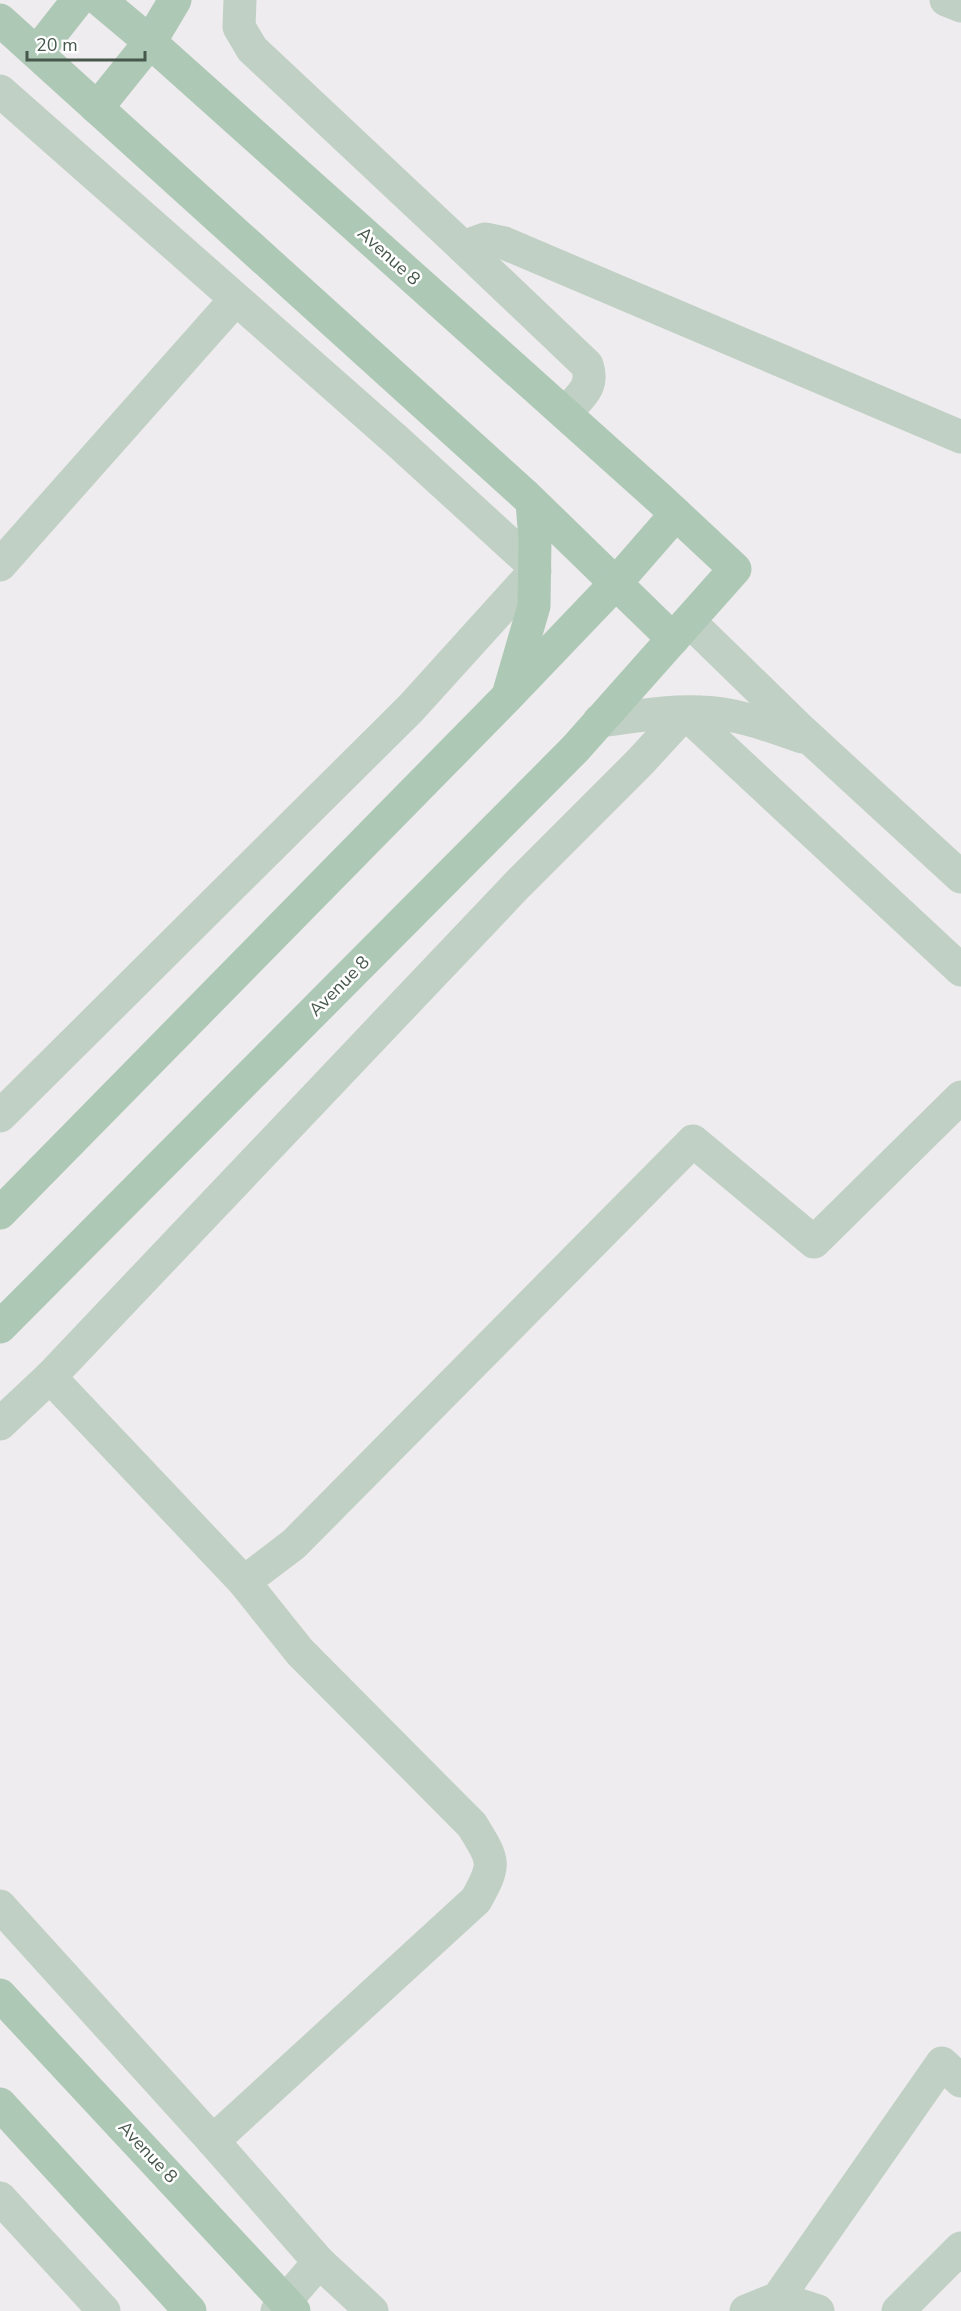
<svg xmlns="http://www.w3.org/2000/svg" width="961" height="2311" font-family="'Nunito Sans',sans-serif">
<rect width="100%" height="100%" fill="#eeecee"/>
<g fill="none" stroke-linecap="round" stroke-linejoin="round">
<g stroke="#c0d0c4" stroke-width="33">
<polyline points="240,0 239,27 252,49 463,247 485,239 504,243 961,437"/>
<polyline points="946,0 961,6"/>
<polyline points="0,91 396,440 534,566"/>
<path d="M463,247L587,365C595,388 579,397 565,413"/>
<polyline points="0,565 235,300"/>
<polyline points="689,621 802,731 961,877"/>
<path d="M599,721C634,717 667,710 702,712C736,713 770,726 802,737"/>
<polyline points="0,1116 411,708 535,571"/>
<path d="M50,1377L244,1582L300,1652L472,1825C494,1861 497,1863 476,1900L213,2141"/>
<polyline points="0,1424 50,1377 518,884 641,761 685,713 961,970"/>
<polyline points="244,1582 294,1544 693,1141 814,1242 961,1097"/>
<polyline points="0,1906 213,2141 319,2262 372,2311"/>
<polyline points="0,2198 104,2311"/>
<polyline points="778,2298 818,2311"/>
<polyline points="277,2311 319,2262"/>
<polyline points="746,2311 778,2298 942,2063 961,2081"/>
<polyline points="898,2311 961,2248"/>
</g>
<g stroke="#aec8b6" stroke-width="33">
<polyline points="0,20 526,496 673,639"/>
<polyline points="37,52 78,0"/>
<polyline points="97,108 150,42 175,0"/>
<polyline points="509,692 534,606 535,539 532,503"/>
<polyline points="0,1213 508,696 615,584 676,514"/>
<polyline points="0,1327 575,749 735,569 659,498 150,42 100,0"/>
<polyline points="0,1995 294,2311"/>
<polyline points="0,2104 190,2311"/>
</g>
</g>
<g text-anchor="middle" stroke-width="5" stroke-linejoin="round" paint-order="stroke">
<g font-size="18" fill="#46574b" stroke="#fff">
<text transform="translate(389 256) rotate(42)" y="6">Avenue 8</text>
<text transform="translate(339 986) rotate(-45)" y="6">Avenue 8</text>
<text transform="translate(148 2152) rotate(47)" y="6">Avenue 8</text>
</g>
</g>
<path d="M27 51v9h118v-9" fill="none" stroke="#46574b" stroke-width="3"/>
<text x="36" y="51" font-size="18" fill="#46574b" stroke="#ffffff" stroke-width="4.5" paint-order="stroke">20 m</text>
</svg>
